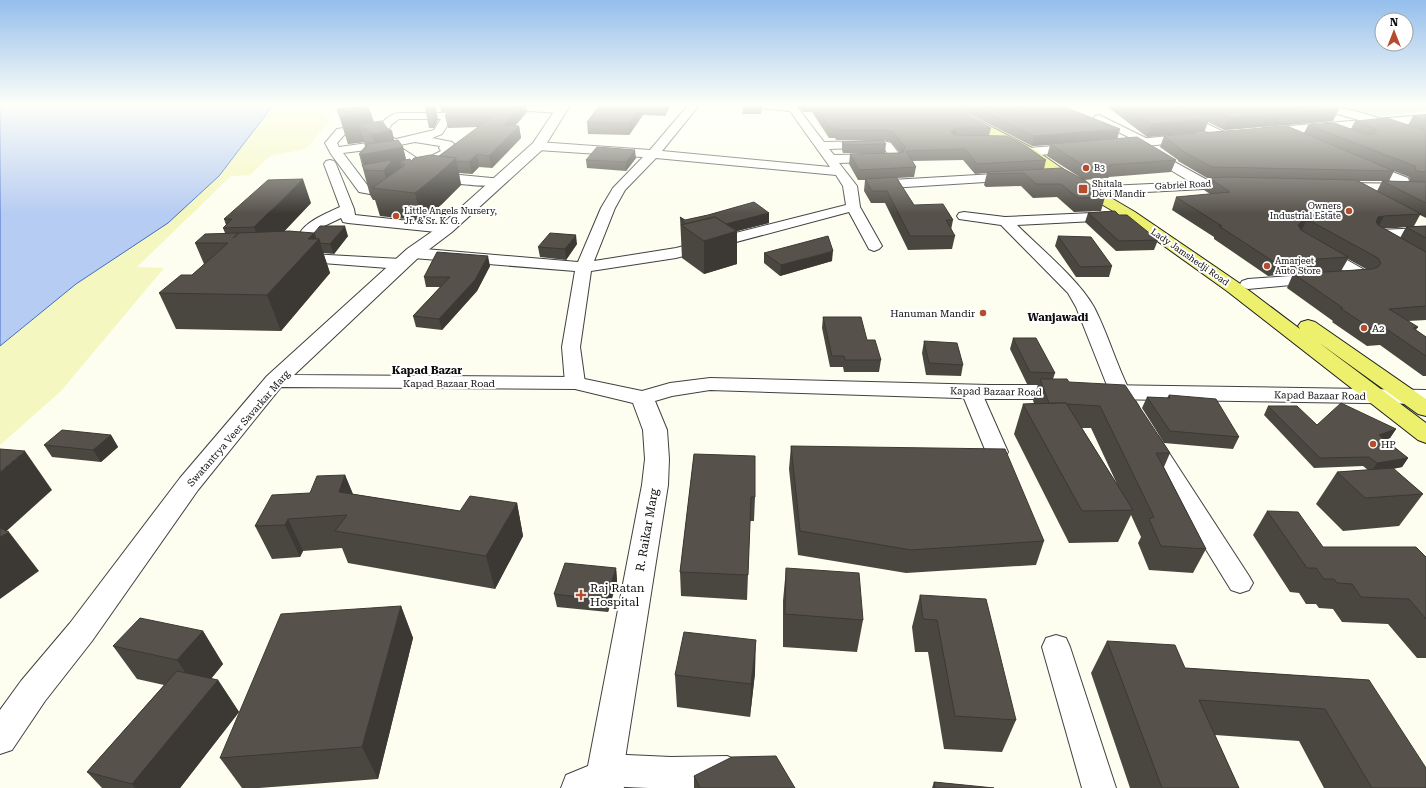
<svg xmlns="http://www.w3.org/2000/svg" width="1426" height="788" font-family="'Roboto Serif',serif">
<rect width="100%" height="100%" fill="#fdfeef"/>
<polygon fill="#c6e6bb" points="1325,104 1426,104 1426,111 1372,118"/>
<polygon fill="#f4f7bf" points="274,104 329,104 324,115 331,118 311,144 304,149 270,156 250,175 231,176 137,267 164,268 61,391 0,445 0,346 76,284 250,134"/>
<polygon fill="#b7ccf2" stroke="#426dc5" points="0,104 274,104 219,176 168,223 76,284 0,346"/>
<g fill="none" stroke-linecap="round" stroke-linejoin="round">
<g stroke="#414141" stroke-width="2">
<g id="minor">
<polygon points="499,104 561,107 566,110 561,113 496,109 495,107"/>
<path d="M689,104H700L662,151L830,167L790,111L751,107L746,104H795L824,142L883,141L891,143L902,158L900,161L839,163L857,186L860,207L882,246L879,249L874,251L869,249L849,212L676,258L591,271L580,347L585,383L582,387L575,389L568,387L565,383L562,347L575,271L413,258L408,256L405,253L408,250L413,248L578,262L601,208L613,188L643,157L538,150L534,148L532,146L534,144L538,142L650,150ZM883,147L888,154L834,155L829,149ZM656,158L836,175L843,186L846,205L676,248L594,261L615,208L625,190Z"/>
<polygon points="1153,104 1166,104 1226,133 1228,135 1226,137 1218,137 1154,106"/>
<path d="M1307,104C1344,104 1390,122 1426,134V141L1377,125L1308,106Z"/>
<path d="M398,113H445L449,114L452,118L442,134L432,138L452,142L454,144L452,147L456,151L454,154L433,165H428L439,173L502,179L503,182L502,185C490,188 442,183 431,178C419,173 397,158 390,147L343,153L368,186L396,180L401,181L402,184L401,187L370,194L359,192L331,154L325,143L337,129L370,124L376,127L374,129L345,134L337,143L339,147L382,141L375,136C380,124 385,116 398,113ZM399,119H441L434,130L430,131L396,139L387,135L391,125ZM415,142L440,146L439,148L441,151L425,159L423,162L403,149L400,145Z"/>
<polygon points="1099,115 1150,140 1152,142 1150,144 1142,144 1095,120 1094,118 1095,116"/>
<polygon points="1151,149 1209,181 1210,184 1209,187 1199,187 1147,156 1145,153 1147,150"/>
<path d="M330,160L334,161L336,164L354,209L355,215L446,225L451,226L453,229L451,232L446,233L348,223L343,222L341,218L322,227L313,235L310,254L401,259L407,261L409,264L407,267L401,269L296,261L293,258L299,234C308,220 325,214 340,207L324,164L326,161Z"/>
<polygon points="1367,162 1408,178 1409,181 1408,184 1398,184 1363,169 1361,166 1363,163"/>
<polygon points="1012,173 1017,174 1018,177 1017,180 874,189 869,188 867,185 869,182 874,181"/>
<path d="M964,212L1005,217L1114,212L1119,213L1121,216L1119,219L1114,220L1017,225C1040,248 1078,279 1094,307C1111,340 1119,376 1139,407L1136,411L1129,413L1122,411L1110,393L1076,307L1068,293L1001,225L959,219L957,216L959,213Z"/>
<polygon points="1426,228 1426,236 1394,238 1426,256 1426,267 1420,265 1372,237 1370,234 1372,231 1377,230"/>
<path d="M1321,246L1326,248L1370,273L1372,276L1370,279C1361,282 1352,283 1343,280L1341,277L1343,274L1347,273L1316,254L1313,251L1316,248Z"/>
<polygon points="1317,274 1323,276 1325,279 1323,282 1248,289 1242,287 1240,284 1242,281 1248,279"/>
<polygon points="971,385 978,387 981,391 1008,452 1005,457 997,459 989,457 986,452 961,391 964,387"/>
<polygon points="1150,434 1158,436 1249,576 1253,583 1249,590 1240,593 1231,590 1139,441 1142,436"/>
<polygon points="1056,635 1066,638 1070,647 1116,788 1082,788 1042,647 1046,638"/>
<polygon points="605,754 671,757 727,756 739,761 743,772 739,783 727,788 648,788 605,786 593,781 589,770 593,759"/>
</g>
</g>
<g stroke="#414141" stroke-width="2">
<g id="tertiary">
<polygon points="559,104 571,104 543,149 452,232 419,257 294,375 575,377 642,391 670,383 710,378 989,385 1065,385 1073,387 1076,392 1073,397 1065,399 989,399 710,390 672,396 655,401 667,430 669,459 668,485 622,778 624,788 561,788 566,775 588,766 642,485 645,459 643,430 633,403 575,389 281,387 198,490 92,641 45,701 12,750 0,754 0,710 21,681 70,623 180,478 267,376 407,249 440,226 533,143"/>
<polygon points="1426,115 1426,123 1264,136 1260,135 1258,132 1260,129 1264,128"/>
<polygon points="1192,134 1196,135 1198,138 1196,141 1116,149 1111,148 1110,145 1111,142 1116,141"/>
<polygon points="1078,144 1083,145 1084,148 1083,151 1029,156 1024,155 1022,152 1024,149 1029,148"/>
<polygon points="1237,180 1242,181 1244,184 1242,187 1108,194 1103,193 1101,190 1103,187 1108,186"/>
<polygon points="1341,183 1426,184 1426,192 1336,190 1334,187 1336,184"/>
<polygon points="1102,385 1426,390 1426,404 1102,399 1094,397 1091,392 1094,387"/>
</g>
</g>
<g stroke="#1f1f1f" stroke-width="2">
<polygon id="primary" points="932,104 947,104 1034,149 1067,172 1135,212 1239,283 1300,329 1298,326 1301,322 1308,320 1315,322 1426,399 1426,416 1418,414 1318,342 1426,423 1426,443 1418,440 1227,291 1125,218 1057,178 1024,155 934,106"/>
</g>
<use href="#minor" fill="#fff" fill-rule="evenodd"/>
<use href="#tertiary" fill="#fff" fill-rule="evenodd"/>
<use href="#primary" fill="#ecf06d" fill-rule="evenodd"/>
</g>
<g fill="#4a4740" fill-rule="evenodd">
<polygon points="424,104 435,104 438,120 434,128 429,128"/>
<polygon points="440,104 526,104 527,112 515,126 519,126 521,138 492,168 479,167 472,174 459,173 461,185 442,204 422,221 380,216 375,200 373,200 370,195 359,154 365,147 364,142 348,144 337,109 368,106 370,112 371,113 374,122 387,128 392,131 394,141 403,147 406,160 411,161 439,156 478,127 448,128 445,116 448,112 441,112"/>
<polygon points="601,104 671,104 665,116 643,115 629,135 588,134 587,122"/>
<polygon points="796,104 946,104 991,128 989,136 1046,160 1044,169 1081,178 1047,156 1050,145 1032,146 950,104 1057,104 1120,129 1117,139 1176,160 1171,172 1109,177 1108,178 1084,180 1105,197 1101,211 1074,212 1057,197 1033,198 1021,186 986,187 984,185 987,173 975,174 963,160 912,161 916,167 914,177 897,178 914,205 953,220 951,230 955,236 952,249 908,250 885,203 871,203 864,191 865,180 858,180 849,164 850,154 898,153 900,153 891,142 883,140 836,140 835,138 829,138 812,112 803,112"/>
<polygon points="1104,104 1326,104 1333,121 1224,130 1208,122 1204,132 1147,137"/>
<polygon points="751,105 762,106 761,114 742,114 743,110"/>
<path d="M1426,115V218L1420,215L1414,226H1426V320L1408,321L1418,327L1416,330L1426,337V376H1423L1380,345L1367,346L1332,322L1333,321L1287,288L1293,274L1268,276L1214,239V237L1172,210L1176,197L1210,194L1204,190L1208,178H1207L1178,161V160L1160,147L1164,136L1304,133L1308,125L1351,129L1355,121L1408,125L1413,116ZM1394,171L1409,177L1410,182L1389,181ZM1359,181H1382L1377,191ZM1406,227L1400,238L1383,228H1397ZM1348,259L1366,269L1341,271Z"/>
<polygon points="842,142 886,144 885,153 843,153 842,150"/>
<polygon points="636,158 626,171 587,168 586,160"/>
<polygon points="311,203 284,231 348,236 334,254 323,253 330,273 281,331 176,329 159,293 192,275 204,264 195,243 225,233 223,228 226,225 224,219"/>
<polygon points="769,213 769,223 737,231 737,264 704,274 682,258 680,217 685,220"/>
<polygon points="1088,213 1119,215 1158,240 1154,250 1116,251 1085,222"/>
<polygon points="1058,236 1112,266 1109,277 1076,277 1055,246"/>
<polygon points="577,244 566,260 540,257 538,247"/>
<polygon points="764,253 832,261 780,276 764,263"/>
<polygon points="490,266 477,291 442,330 416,327 413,316 440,287 426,287 424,277"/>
<polygon points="823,317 867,340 881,360 879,372 844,372 843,367 830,367 822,328"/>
<path d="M1013,338L1055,373L1053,379L1069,382L1170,453L1164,467L1206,549L1193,573L1149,570L1138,543L1141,537L1131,515L1118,542L1069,543L1014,434L1023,404L1034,403L1033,401L1038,384H1027L1010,349ZM1082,428H1091L1117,484Z"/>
<polygon points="924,341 963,365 961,376 926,375 922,353"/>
<polygon points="1169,395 1239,437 1233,449 1164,443 1142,408 1147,397 1167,398"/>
<polygon points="1268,406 1317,425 1396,429 1390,438 1385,440 1408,458 1402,467 1393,469 1423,494 1399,526 1343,531 1316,504 1337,472 1368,470 1363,466 1314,468 1264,415"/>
<polygon points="111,435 118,447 101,462 52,457 44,445"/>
<polygon points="791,446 1044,541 1036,565 906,573 798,555 789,469"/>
<polygon points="694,454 755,497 754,521 750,521 747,600 681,596 680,572"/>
<polygon points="345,475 353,494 460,511 517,503 523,536 495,589 348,563 342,548 303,551 300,557 272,559 255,526 310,493"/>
<polygon points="1267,511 1323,547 1426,557 1426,658 1417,658 1388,624 1342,622 1333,609 1319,608 1316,604 1306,604 1299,593 1290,592 1253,535"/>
<polygon points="616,568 617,581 608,612 557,607 554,594"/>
<polygon points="786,568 863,620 857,652 783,647 783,601"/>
<polygon points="920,595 1016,720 1002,752 944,749 928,652 915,652 912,627"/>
<polygon points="401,606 413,638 378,779 259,788 242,788 220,758"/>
<polygon points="203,631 223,664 211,679 218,680 239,712 180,788 102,788 87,772 164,685 137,679 113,646"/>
<polygon points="1107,641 1185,668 1369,680 1426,788 1324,788 1299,741 1215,735 1239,788 1130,788 1091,673"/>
<polygon points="755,673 750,717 677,707 675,675"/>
<polygon points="694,776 795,788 694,788"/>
<polygon points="934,782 994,788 932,788"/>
</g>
<g fill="#3c3934">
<polygon points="429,104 435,104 438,120 434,128"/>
<polygon points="523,104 526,104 527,112 505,137 503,125"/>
<polygon points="642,104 643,115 629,135 629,123"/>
<polygon points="665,104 671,104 665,116 664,104"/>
<polygon points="368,106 370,113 371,113 376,134 392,131 396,148 403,147 410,176 405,165 400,161 404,177 389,190 384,171 365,170 361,155 376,152 372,134 359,124 364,142 348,144 340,117 367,110"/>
<polygon points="1339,109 1333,121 1224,130 1229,118"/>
<polygon points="1209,119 1204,132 1147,137 1151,124"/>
<polygon points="519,126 521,138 492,168 489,156"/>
<polygon points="957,128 956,138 949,141 951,131"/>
<polygon points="1120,129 1117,139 1032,146 1034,136"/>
<polygon points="635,150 636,158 626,171 626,162"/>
<polygon points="477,154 479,167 472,174 469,162"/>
<polygon points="456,158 461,185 442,204 422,221 415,193"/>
<polygon points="303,179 311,203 264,253 254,227"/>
<polygon points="769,213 769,223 737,231 737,264 704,274 704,241 692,233"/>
<polygon points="1384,216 1377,229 1371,230 1378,217"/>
<polygon points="1306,221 1300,234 1298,225 1301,222"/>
<polygon points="345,226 348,236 334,254 330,244"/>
<polygon points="314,233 319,239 330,273 281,331 267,295 308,239"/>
<polygon points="576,235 577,244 566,260 565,249"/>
<polygon points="833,251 832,261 780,276 781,265"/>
<polygon points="488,256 490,266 477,291 442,330 439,319"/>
<polygon points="1396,429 1390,438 1373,444 1379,435"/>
<polygon points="111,435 118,447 101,462 93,450"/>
<polygon points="25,451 52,490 0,537 0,472"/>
<polygon points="1408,458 1402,467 1371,472 1377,463"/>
<polygon points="345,475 358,507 339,492"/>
<polygon points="517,503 523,536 495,589 486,556"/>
<polygon points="288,519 303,551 300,557 285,525"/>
<polygon points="9,532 39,571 0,599 0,537"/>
<polygon points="616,568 617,581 608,612 606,600"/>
<polygon points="401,606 413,638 378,779 362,747"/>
<polygon points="203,631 223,664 199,693 177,660"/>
<polygon points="756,640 755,673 750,717 751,684"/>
<polygon points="218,680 239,712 180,788 135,788 132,784"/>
</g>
<g fill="#56524b" stroke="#3c3934">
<polygon points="449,104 523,104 503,125 519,126 489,156 477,154 469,162 456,161 456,158 439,156 493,116 445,116 451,106"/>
<polygon points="601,104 642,104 629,123 587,122"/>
<polygon points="744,104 750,104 762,106 761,110 743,110"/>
<polygon points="814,104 946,104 991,128 957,128 951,131 953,135 1007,136 1026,146 1046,160 977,164 965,149 906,151 916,167 859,170 850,154 898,153 903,152 905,147 893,132 884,130 837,130 836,128 830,128"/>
<polygon points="970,104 1057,104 1120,129 1034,136"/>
<polygon points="1123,104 1175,104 1209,119 1151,124"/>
<polygon points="1199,104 1326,104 1339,109 1229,118"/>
<polygon points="368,106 367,110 371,113 340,117 337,109"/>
<polygon points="1426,115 1426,121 1413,116"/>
<polygon points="1387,118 1426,131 1426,172 1416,171 1415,166 1308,125 1334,123 1365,134 1373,134 1377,131 1374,128 1355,121"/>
<polygon points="382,121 387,128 392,131 372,134 359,124"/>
<polygon points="1287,126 1394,171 1212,167 1182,151 1182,150 1164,136"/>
<polygon points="1137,137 1176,160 1109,165 1112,166 1087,168 1050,144"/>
<polygon points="398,140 403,147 361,155 359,154 368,144"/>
<polygon points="883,140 886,144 844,145 842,142"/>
<polygon points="597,147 635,150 626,162 586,160"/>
<polygon points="430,155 456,158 436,176 415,193 372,188 405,165 400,161 410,159 411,161 414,158"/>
<polygon points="392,160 384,171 365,170 362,165"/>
<polygon points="1062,168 1086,181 1105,197 1078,198 1061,184 1036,184 1024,173 989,174 987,172"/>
<polygon points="896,177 914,205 943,204 953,220 946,220 955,236 910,236 887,191 872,191 865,179"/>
<polygon points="1226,177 1356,180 1421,214 1384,216 1378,217 1376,222 1378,225 1426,252 1426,306 1389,309 1418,327 1413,328 1426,337 1426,356 1388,330 1375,331 1340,308 1343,308 1294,274 1372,269 1378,267 1381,263 1378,258 1312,222 1306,221 1301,222 1298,225 1301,230 1348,257 1274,262 1219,226 1222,226 1176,197 1230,192 1209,178"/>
<polygon points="303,179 254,227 223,228 232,219 224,219 268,180"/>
<polygon points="1382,181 1426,182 1426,203"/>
<polygon points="754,202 769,213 726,224 715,217 685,224 680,217 685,220 708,215"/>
<polygon points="1115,211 1119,215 1127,215 1158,240 1119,241 1088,213"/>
<polygon points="715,217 737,231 704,241 681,225"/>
<polygon points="320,226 345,226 330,244 320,243 319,239 316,239 314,233"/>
<polygon points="1426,226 1426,238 1406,227"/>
<polygon points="289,231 314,233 308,239 319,239 267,295 159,293 181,275 192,275 228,243 195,243 205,234 239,233 233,238 239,233"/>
<polygon points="550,233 576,235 565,249 538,247"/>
<polygon points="828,236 833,251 781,265 764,253"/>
<polygon points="1058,236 1091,237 1112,266 1080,267"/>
<polygon points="437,252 488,256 475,280 439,319 413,316 450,277 424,277"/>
<polygon points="823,317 861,317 867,340 875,340 881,360 845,360 844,356 832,356"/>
<polygon points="1013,338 1036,338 1055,373 1030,372"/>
<polygon points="924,341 957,343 963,365 929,363"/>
<polygon points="1040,379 1067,379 1069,382 1125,385 1170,453 1156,453 1206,549 1161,546 1149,519 1154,517 1100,406 1067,404 1066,403 1049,403"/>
<polygon points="1169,395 1216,399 1239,437 1170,431 1147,397 1170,398"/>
<polygon points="1066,403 1133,510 1082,511 1023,404"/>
<polygon points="1341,403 1396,429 1379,435 1408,458 1377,463 1369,457 1320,458 1268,406 1297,406 1317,425"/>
<polygon points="62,430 111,435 93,450 44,445"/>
<polygon points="791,446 1005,449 1044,541 911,550 800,531"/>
<polygon points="0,449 25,451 0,472"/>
<polygon points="694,454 755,456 755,497 751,497 748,575 680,572"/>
<polygon points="1393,468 1423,494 1365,498 1337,472"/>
<polygon points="345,475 339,492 460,511 470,496 517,503 486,556 335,531 347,515 288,519 285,525 255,526 272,495 310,493 317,476"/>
<polygon points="1267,511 1298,512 1323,547 1416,547 1426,557 1426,619 1409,599 1361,597 1352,584 1337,583 1334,579 1324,579 1316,568 1307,568"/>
<polygon points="0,528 9,532 0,537"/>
<polygon points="565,563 616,568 606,600 554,594"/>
<polygon points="786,568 859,573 863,620 785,614"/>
<polygon points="920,595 986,599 1016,720 955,716 937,620 923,619"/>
<polygon points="401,606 362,747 220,758 281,614"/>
<polygon points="140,618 203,631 177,660 113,646"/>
<polygon points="684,632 756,640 751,684 675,675"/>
<polygon points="1107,641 1175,645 1185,668 1369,680 1426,768 1426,788 1372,788 1325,709 1199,700 1239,788 1162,788"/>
<polygon points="177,671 218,680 132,784 87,772"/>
<polygon points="776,756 795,788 700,788 694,776 732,757"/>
<polygon points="934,782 994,788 935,788"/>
</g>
<linearGradient id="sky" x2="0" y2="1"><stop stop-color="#94beec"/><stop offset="0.49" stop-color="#fefff8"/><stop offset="1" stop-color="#fefff8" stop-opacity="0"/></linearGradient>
<rect width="1426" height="214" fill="url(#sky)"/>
<g fill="#b54c2e" stroke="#fff" stroke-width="1.5">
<circle cx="1086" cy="168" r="4"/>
<rect x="1078" y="184" width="10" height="10" rx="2"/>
<circle cx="1349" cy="211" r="4"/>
<circle cx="396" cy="216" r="4"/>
<circle cx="1267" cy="266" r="4"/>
<circle cx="983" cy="313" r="4"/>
<circle cx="1364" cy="328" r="4"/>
<circle cx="1373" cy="444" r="4"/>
<path d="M579 589h4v4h4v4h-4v4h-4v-4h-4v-4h4z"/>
</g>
<g text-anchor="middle" stroke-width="4" stroke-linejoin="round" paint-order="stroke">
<g font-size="9" fill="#0e0e0e" stroke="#fff" text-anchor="start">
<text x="1094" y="171">B3</text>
<text x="1092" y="187">Shitala<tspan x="1092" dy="10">Devi Mandir</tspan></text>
<text x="1341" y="209" text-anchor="end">Owners<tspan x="1341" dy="10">Industrial Estate</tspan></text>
<text x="404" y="214">Little Angels Nursery,<tspan x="404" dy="10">Jr. &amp; Sr. K. G.</tspan></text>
<text x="1275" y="264">Amarjeet<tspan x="1275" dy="10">Auto Store</tspan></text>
</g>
<g font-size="9" fill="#0e0e0e" stroke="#fff">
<text transform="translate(1183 185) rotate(-3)" y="3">Gabriel Road</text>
<text transform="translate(1190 257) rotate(35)" y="3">Lady Jamshedji Road</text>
</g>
<g font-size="10" fill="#0e0e0e" stroke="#fff" text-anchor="start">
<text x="975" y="317" text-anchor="end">Hanuman Mandir</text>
<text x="1372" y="332">A2</text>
<text x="1381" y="448">HP</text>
</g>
<g font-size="10" fill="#0e0e0e" stroke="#fff">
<text x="449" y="387">Kapad Bazaar Road</text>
<text transform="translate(996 391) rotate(1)" y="4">Kapad Bazaar Road</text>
<text transform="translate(1320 395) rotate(1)" y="4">Kapad Bazaar Road</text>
<text transform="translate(238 428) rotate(-49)" y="4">Swatantrya Veer Savarkar Marg</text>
</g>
<g font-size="11" font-weight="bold" fill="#0e0e0e" stroke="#fff">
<text x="1058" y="321">Wanjawadi</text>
<text x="427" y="374">Kapad Bazar</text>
</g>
<g font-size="12" fill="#0e0e0e" stroke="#fff">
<text transform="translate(647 530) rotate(-80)" y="4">R. Raikar Marg</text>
</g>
<g font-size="12" fill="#0e0e0e" stroke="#fff" text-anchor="start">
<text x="590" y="592">Raj Ratan<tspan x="590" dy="14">Hospital</tspan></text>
</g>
</g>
<g transform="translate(1394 32)"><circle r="19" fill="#ffffff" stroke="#9f9f9f"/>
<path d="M0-3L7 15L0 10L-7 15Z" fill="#b54c2e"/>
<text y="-6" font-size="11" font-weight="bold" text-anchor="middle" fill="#0e0e0e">N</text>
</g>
</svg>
